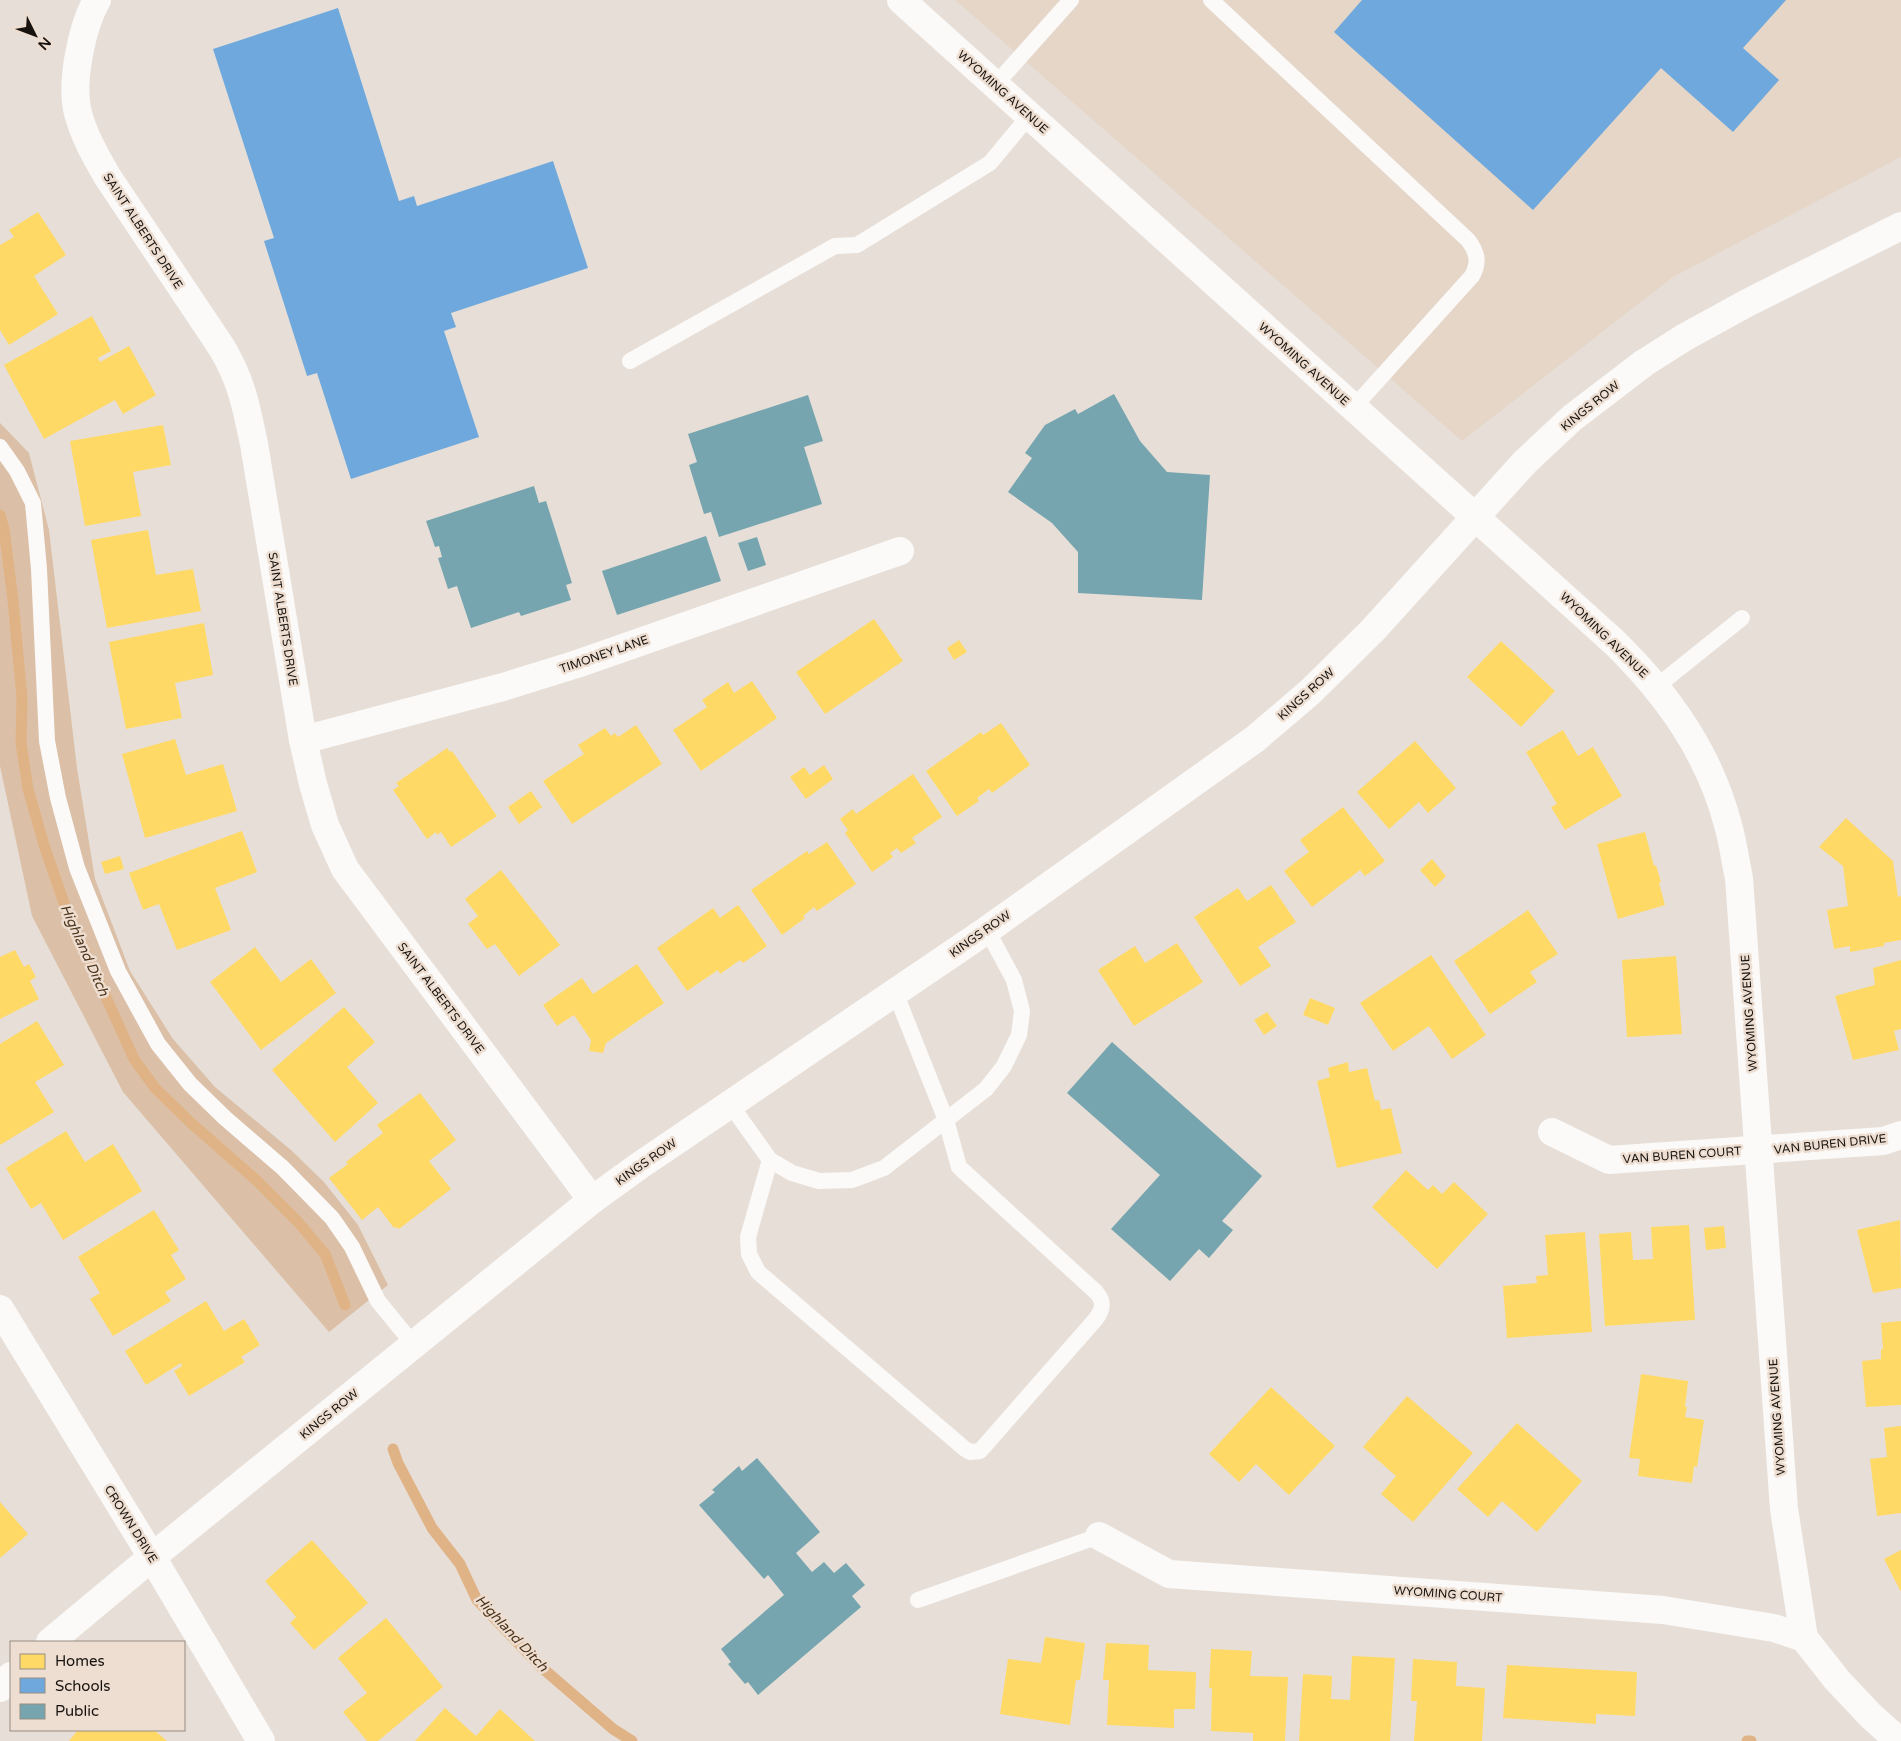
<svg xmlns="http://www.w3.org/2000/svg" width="1901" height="1741" font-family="'Varela Round',sans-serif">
<rect width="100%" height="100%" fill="#e7dfd7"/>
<polygon fill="#e5d6c8" points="955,0 1901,0 1901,157 1673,277 1462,441"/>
<polygon fill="#dbc0a7" points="0,423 29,453 49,530 77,768 95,879 130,971 173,1039 215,1087 291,1150 324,1182 358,1225 388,1285 329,1332 123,1092 32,916 0,766"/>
<g fill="#ffd966">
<polygon points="38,212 66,255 34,276 58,314 9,345 0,330 0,245 14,237 9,230"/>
<polygon points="92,316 111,351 98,358 100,362 129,346 156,395 123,414 115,400 44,439 4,365"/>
<polygon points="163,425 171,465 133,472 141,516 85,526 70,441"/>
<polygon points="148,530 156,575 193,569 201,611 107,628 91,540"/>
<polygon points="874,619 903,661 825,714 796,672"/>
<polygon points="204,623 213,675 175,683 182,718 126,729 109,642"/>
<polygon points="959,640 967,652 954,660 947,648"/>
<polygon points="1501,641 1555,691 1521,727 1467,677"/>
<polygon points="752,681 777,718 701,771 673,730 707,707 702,700 728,682 734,693"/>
<polygon points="1001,723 1030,765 992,793 989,789 977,798 979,801 957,816 926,771 981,732 983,735"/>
<polygon points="636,725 662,764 572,824 543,781 584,754 578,745 605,728 611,736 615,733 618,737"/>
<polygon points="1563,730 1578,756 1593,747 1622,796 1565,830 1551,807 1557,804 1526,752"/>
<polygon points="175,739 186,775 223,764 237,811 145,838 122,754"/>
<polygon points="1415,741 1456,788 1428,813 1419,802 1389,829 1357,792"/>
<polygon points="447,748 450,752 452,751 497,816 451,847 441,832 437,835 436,832 427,839 393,790 399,786 396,783"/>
<polygon points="824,765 833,779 806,799 790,777 804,767 810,775"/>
<polygon points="913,774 942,817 912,838 916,843 901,853 897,848 890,853 893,857 872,872 845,833 848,830 840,819 853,809 856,814"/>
<polygon points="531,791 542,807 519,824 508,807"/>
<polygon points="1343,807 1385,861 1365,876 1360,870 1312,907 1284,871 1309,852 1300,840"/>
<polygon points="1846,818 1893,861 1898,897 1901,896 1901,940 1884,943 1884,946 1850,952 1850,946 1834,949 1827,910 1848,906 1843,866 1819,847"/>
<polygon points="242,831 257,872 215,888 231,930 177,950 159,904 143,910 129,873"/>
<polygon points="1645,832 1654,866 1656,865 1661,882 1659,883 1665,905 1618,919 1597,844"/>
<polygon points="827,842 856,884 817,911 814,907 803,916 805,918 782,935 751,890 807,851 809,854"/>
<polygon points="120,856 124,869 105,874 101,862"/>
<polygon points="1432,859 1446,876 1435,887 1420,870"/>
<polygon points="501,870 560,945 519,976 495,944 487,949 468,924 478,916 465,899"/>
<polygon points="1271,885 1296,922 1258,947 1271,966 1240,986 1194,917 1238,888 1247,901"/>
<polygon points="738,905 767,946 743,963 740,960 720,974 718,970 687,991 657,948 713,908 720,918"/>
<polygon points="1528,910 1558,954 1530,972 1537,982 1490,1014 1454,961"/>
<polygon points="1177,943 1203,982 1134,1026 1098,970 1135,946 1145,963"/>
<polygon points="255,947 281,982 311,959 336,993 261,1050 210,982"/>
<polygon points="15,950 24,967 29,964 36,977 30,981 39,999 0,1019 0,957"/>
<polygon points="1431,955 1486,1035 1452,1059 1429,1026 1393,1051 1360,1003"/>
<polygon points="1676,956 1682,1034 1627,1037 1622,960"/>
<polygon points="1901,960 1901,1029 1894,1031 1899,1050 1853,1060 1835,996 1875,985 1873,968"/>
<polygon points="637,964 664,1003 606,1043 603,1053 589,1051 591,1040 574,1015 557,1026 543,1005 582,978 593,994"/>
<polygon points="1310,998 1335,1008 1328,1025 1303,1015"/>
<polygon points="344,1007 375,1042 347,1067 378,1103 335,1142 272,1070"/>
<polygon points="1267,1012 1277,1026 1264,1035 1254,1020"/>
<polygon points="37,1021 64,1065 35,1082 54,1112 0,1145 0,1044"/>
<polygon points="1348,1062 1349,1072 1367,1068 1375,1101 1379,1100 1381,1110 1391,1108 1402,1153 1337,1168 1317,1081 1330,1077 1328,1068"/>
<polygon points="420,1093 456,1140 429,1161 451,1189 399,1229 396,1227 394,1228 378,1207 362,1220 329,1178 348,1164 346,1162 383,1133 377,1125"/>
<polygon points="66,1131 85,1162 113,1144 142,1191 63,1240 41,1203 31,1209 6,1168"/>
<polygon points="1406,1170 1428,1190 1433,1185 1442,1194 1454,1182 1488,1214 1437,1269 1372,1207"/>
<polygon points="154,1210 179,1250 171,1255 186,1279 165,1292 171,1301 113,1336 90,1299 100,1293 78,1257"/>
<polygon points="1900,1220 1901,1288 1873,1293 1857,1230"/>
<polygon points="1689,1225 1695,1320 1605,1326 1599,1234 1631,1232 1633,1260 1653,1259 1651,1227"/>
<polygon points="1724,1226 1726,1248 1706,1250 1704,1228"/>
<polygon points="1585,1232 1592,1332 1507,1338 1503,1286 1537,1283 1536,1276 1548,1275 1545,1235"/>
<polygon points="206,1301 224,1331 244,1319 260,1345 241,1357 245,1362 189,1396 174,1371 182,1366 181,1363 146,1385 125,1351"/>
<polygon points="1901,1321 1901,1405 1866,1407 1862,1361 1881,1359 1881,1349 1883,1349 1881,1323"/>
<polygon points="1641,1374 1688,1381 1685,1407 1687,1407 1685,1417 1704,1420 1697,1467 1694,1466 1692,1483 1638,1476 1640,1459 1629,1458"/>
<polygon points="1271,1387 1335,1446 1289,1495 1256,1464 1239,1482 1209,1454"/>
<polygon points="1407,1396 1473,1453 1413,1522 1381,1494 1396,1476 1363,1447"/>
<polygon points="1517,1423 1582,1481 1537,1532 1502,1501 1488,1517 1457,1489"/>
<polygon points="1901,1426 1901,1513 1877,1516 1870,1459 1887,1457 1884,1428"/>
<polygon points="0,1502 28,1534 0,1558"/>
<polygon points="312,1540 368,1603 314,1650 290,1623 296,1617 265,1581"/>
<polygon points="1901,1550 1901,1592 1884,1559"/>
<polygon points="386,1618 443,1687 378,1741 367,1741 343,1712 367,1693 338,1658"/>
<polygon points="1045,1637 1085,1643 1080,1680 1076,1680 1070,1725 1000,1714 1008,1659 1041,1663"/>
<polygon points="1106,1643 1149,1645 1148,1670 1196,1672 1195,1709 1174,1709 1174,1728 1107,1725 1109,1680 1103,1680"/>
<polygon points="1211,1649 1252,1651 1250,1676 1288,1677 1285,1741 1253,1741 1253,1733 1211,1731 1212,1688 1209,1688"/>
<polygon points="1352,1656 1395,1658 1390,1741 1299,1741 1303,1674 1332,1676 1331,1699 1350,1700"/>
<polygon points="1413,1659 1457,1662 1456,1686 1485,1688 1482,1741 1414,1741 1417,1701 1411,1701"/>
<polygon points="1507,1665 1637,1672 1635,1716 1596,1714 1596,1724 1503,1718"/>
<polygon points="445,1708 476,1736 500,1709 535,1741 415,1741"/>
<polygon points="78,1730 154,1730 167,1741 69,1741"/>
</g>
<g fill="#6fa8dc">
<polygon points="1362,0 1786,0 1743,48 1779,80 1733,132 1661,68 1533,210 1334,32"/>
<polygon points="338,8 399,201 414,196 417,206 553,161 588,268 451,313 456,327 444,331 479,437 351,479 317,373 307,376 264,241 274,238 213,49"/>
</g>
<g fill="#76a5af">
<polygon points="1114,394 1140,441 1167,472 1210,475 1202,600 1078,593 1078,552 1052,523 1008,492 1032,458 1025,453 1045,425 1075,409 1078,414"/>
<polygon points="808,395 823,441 804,447 822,504 719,537 711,512 704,514 689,465 697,462 688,434"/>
<polygon points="534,486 539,503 546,501 572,583 566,585 571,600 521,616 519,612 471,628 457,586 448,589 438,558 442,557 439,546 435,547 426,521"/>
<polygon points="706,536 721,581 617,615 602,571"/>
<polygon points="757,537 766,565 748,571 738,543"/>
<polygon points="1112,1042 1262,1176 1222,1221 1233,1230 1209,1258 1199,1249 1170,1281 1111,1229 1160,1175 1067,1093"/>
<polygon points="757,1458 820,1532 796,1553 812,1572 824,1562 834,1573 846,1563 865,1585 852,1596 861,1607 758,1695 748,1682 745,1684 728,1664 731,1662 721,1649 784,1595 768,1575 764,1579 699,1505 715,1492 712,1490 739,1466 742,1471"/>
</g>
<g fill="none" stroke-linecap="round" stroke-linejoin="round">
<g stroke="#e0b386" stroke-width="11">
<polyline points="0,515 4,529 13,600 22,698 21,743 28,789 44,845 66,909 134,1059 155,1088 191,1123 255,1179 298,1222 325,1254 345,1305"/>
<polyline points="393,1449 398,1463 432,1528 460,1564 477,1600 540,1666 613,1729 632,1741"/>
<polyline points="1747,1741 1751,1741"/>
</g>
<g stroke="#fbfaf9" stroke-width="16">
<path d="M1211,0L1468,240C1477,252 1480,262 1472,276L1353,408"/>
<polyline points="995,85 1071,0"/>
<polyline points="630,361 835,246 857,245 990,163 1029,116"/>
<polyline points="0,447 17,471 33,503 39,569 47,741 58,798 77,868 118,971 158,1044 190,1084 225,1118 283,1168 332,1218 352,1247 378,1301 414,1345"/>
<polyline points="1656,687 1742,618"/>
<polyline points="730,1104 770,1160 792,1173 819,1181 852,1180 884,1168 986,1089 1004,1066 1019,1035 1022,1011 1014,980 987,930"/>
<path d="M770,1160L748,1237L749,1254L758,1272L965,1449L970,1452L980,1451L1095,1320C1103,1310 1105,1302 1096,1292L959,1167L946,1120L895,992"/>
<polyline points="918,1600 1099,1536"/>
</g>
<g stroke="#fbfaf9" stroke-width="28">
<path d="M97,0C82,26 70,83 78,113C84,136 95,155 107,176L222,348C242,382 246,406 254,444L303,740L313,784L325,825L345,869L592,1200"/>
<polyline points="303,740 503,687 577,664 900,551"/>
<polyline points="1552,1132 1609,1160 1883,1141 1901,1135"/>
<polyline points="0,1309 152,1557 261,1741"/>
<polyline points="1099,1536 1169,1574 1663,1610 1774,1628 1804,1638"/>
</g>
<g stroke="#fbfaf9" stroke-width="28">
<path d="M901,0L1614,642C1667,694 1709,752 1728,825C1733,842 1735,860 1739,878L1784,1509L1804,1638L1837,1680L1871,1716L1899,1741"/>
<polyline points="50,1642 152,1557 592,1200 639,1166 987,930 1255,739 1310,692 1373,630 1525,462 1572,418 1644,363 1685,337 1749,302 1901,226"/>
<polyline points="0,1688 11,1676"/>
</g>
</g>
<g text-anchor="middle" stroke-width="5" stroke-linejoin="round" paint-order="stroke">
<g font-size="12" fill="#17120e" stroke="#edded1">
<text transform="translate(1003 92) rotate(42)" y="4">WYOMING AVENUE</text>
<text transform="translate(143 231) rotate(57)" y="4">SAINT ALBERTS DRIVE</text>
<text transform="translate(1304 364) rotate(42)" y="4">WYOMING AVENUE</text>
<text transform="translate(1590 406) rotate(-39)" y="4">KINGS ROW</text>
<text transform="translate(283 619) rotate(81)" y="4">SAINT ALBERTS DRIVE</text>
<text transform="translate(1604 635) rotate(44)" y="4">WYOMING AVENUE</text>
<text transform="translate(604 654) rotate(-19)" y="4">TIMONEY LANE</text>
<text transform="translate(1306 694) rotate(-42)" y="4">KINGS ROW</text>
<text transform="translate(980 934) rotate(-35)" y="4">KINGS ROW</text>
<text transform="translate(441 998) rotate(53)" y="4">SAINT ALBERTS DRIVE</text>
<text transform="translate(1749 1013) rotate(-94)" y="4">WYOMING AVENUE</text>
<text transform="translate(1830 1144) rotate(-6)" y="4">VAN BUREN DRIVE</text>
<text transform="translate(1682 1155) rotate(-4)" y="4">VAN BUREN COURT</text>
<text transform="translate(646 1162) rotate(-35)" y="4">KINGS ROW</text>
<text transform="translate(329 1414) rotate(-39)" y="4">KINGS ROW</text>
<text transform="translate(1777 1417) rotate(-94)" y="4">WYOMING AVENUE</text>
<text transform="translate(131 1524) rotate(58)" y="4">CROWN DRIVE</text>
<text transform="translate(1448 1594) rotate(4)" y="4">WYOMING COURT</text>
</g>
<g font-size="14" font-style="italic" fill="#4d341a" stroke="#edded1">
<text transform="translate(85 950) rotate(66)" y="5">Highland Ditch</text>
<text transform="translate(512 1633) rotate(47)" y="5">Highland Ditch</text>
</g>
</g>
<rect x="10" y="1641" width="175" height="90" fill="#edded1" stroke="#978c83"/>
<rect x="20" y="1654" width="25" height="15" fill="#ffd966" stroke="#978c83"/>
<text x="55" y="1666" font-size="15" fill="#17120e">Homes</text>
<rect x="20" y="1678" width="25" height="15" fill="#6fa8dc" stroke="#978c83"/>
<text x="55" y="1691" font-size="15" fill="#17120e">Schools</text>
<rect x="20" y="1704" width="25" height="15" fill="#76a5af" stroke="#978c83"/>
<text x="55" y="1716" font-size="15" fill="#17120e">Public</text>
<g transform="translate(35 35) rotate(132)" stroke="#edded1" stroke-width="4" paint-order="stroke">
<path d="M0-4L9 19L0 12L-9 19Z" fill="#17120e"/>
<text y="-8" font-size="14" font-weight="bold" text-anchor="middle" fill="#17120e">N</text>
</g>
</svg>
